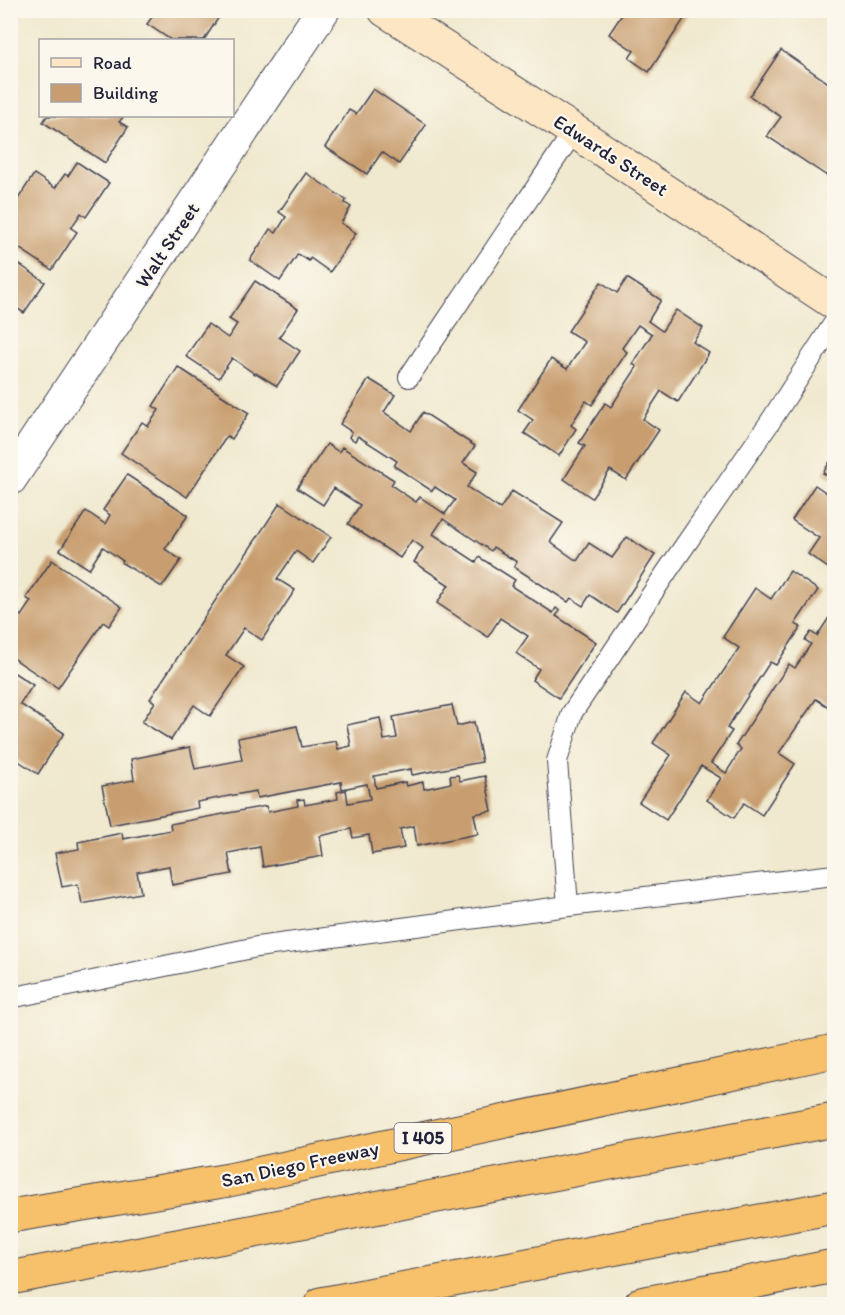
<svg xmlns="http://www.w3.org/2000/svg" width="845" height="1315" font-family="Itim,sans-serif">
<rect width="100%" height="100%" fill="#fbf7ec"/>
<filter id="ink" filterUnits="userSpaceOnUse"><feTurbulence type="fractalNoise" baseFrequency=".0167" numOctaves="2"/><feDisplacementMap in="SourceGraphic" scale="12" xChannelSelector="R" yChannelSelector="G"/><feConvolveMatrix kernelMatrix="1 2 1 2 8 2 1 2 1" color-interpolation-filters="sRGB"/></filter>
<filter id="wash" filterUnits="userSpaceOnUse"><feTurbulence type="fractalNoise" baseFrequency=".008" numOctaves="4" result="noise"/><feDisplacementMap in="SourceGraphic" scale="24" xChannelSelector="R" yChannelSelector="G"/><feGaussianBlur stdDeviation="1.35" result="paint"/><feColorMatrix in="noise" values="0 0 0 0 0 0 0 0 0 0 0 0 0 0 0 0 0 1.4 0 .05"/><feComposite in="paint" operator="in"/></filter>
<g filter="url(#wash)">
<rect width="100%" height="100%" fill="#f0e9cf"/>
<g id="blocks">
<g fill="#c89e70">
<polygon points="157,10 215,10 213,13 219,17 204,40 171,40 147,24"/>
<polygon points="625,10 690,10 649,72 629,58 634,51 609,34"/>
<polygon points="781,50 834,87 834,164 827,176 767,136 781,117 750,96"/>
<polygon points="373,89 426,125 399,164 382,152 367,174 325,147 349,110 356,114"/>
<polygon points="47,116 124,116 119,122 128,127 105,163 43,122"/>
<polygon points="77,162 109,183 86,217 81,213 71,228 77,232 52,270 10,242 10,205 13,207 34,174 55,188 65,174 68,176"/>
<polygon points="306,173 346,200 345,203 351,207 341,223 356,233 330,272 310,258 309,261 298,254 280,281 250,260 270,229 276,233 286,217 279,212"/>
<polygon points="13,260 45,282 24,313 10,304 10,264"/>
<polygon points="627,278 661,300 648,321 662,331 676,310 703,328 693,342 709,353 678,402 661,391 643,419 659,430 626,480 610,470 592,498 564,479 585,446 579,443 605,403 611,407 637,367 633,364 652,334 638,325 622,348 627,352 592,405 586,401 571,425 576,429 559,456 524,433 533,420 518,410 551,359 567,369 585,342 568,331 601,282 617,293"/>
<polygon points="255,281 298,309 279,337 300,351 277,386 256,373 255,374 232,358 219,378 186,356 208,324 228,338 237,324 229,319"/>
<polygon points="178,367 249,413 232,439 227,436 187,497 121,453 142,422 148,426 159,410 153,406"/>
<polygon points="369,379 395,395 384,412 411,431 423,412 475,446 463,463 477,472 467,487 500,509 512,491 563,523 550,542 577,561 589,543 612,558 627,537 655,555 617,613 590,595 583,606 571,598 568,602 514,567 517,562 493,547 491,551 443,519 433,534 476,562 479,557 515,580 511,586 553,613 556,608 560,611 556,616 596,642 559,698 532,680 539,669 516,653 528,636 500,618 488,637 437,603 449,585 414,562 423,548 412,540 400,558 348,524 360,505 334,488 323,505 297,488 327,444 339,452 342,447 394,480 391,485 416,502 420,497 445,514 455,500 435,487 432,491 394,466 397,461 358,436 355,441 349,437 352,432 340,424"/>
<polygon points="834,455 834,480 823,473"/>
<polygon points="127,475 188,515 165,549 181,560 162,587 122,563 123,561 103,547 89,569 60,550 86,511 105,524 110,515 103,510"/>
<polygon points="815,485 834,498 834,572 808,554 819,538 792,520"/>
<polygon points="280,503 331,537 313,563 296,551 277,579 295,590 262,640 244,628 226,655 244,667 210,716 194,705 171,740 142,722 155,702 150,699"/>
<polygon points="52,560 122,607 109,626 103,622 58,688 10,656 10,620 16,612 21,616 31,601 26,598"/>
<polygon points="790,571 818,590 795,624 801,627 776,665 770,662 727,728 732,731 711,763 726,773 741,749 736,745 789,664 795,668 811,644 805,640 811,632 817,636 834,610 834,706 832,709 816,699 779,753 795,764 762,815 744,803 734,818 707,800 721,778 701,766 666,820 639,802 671,755 653,743 686,692 702,703 739,648 723,637 755,588 771,599"/>
<polygon points="10,670 33,685 20,704 64,733 38,774 17,760 10,771"/>
<polygon points="452,705 457,726 474,722 482,762 412,775 411,769 374,776 376,788 405,782 406,786 423,782 424,789 451,783 450,776 458,775 460,781 485,776 492,811 474,814 478,834 417,846 414,826 400,829 404,848 372,854 369,835 353,838 351,829 320,836 323,856 263,867 260,847 228,853 232,874 172,885 169,866 137,872 141,893 82,904 78,884 62,887 55,853 79,849 78,842 122,833 123,839 171,830 170,824 266,806 268,812 298,806 297,800 304,799 305,805 338,799 337,792 346,790 348,803 370,799 367,784 342,789 341,782 257,798 256,791 197,802 198,808 110,825 102,786 134,780 131,759 190,747 195,769 242,760 238,738 297,726 302,747 336,741 338,749 351,746 347,725 380,718 384,740 397,738 393,717"/>
</g>
</g>
</g>
<g filter="url(#ink)">
<use href="#blocks" fill-opacity="0" stroke="#414051" stroke-width="1.5"/>
<g fill="none" stroke-linecap="round" stroke-linejoin="round">
<g stroke="#414051" stroke-width="22">
<g id="lane">
<polyline points="409,377 574,131"/>
<polyline points="568,906 557,761 572,713 670,567 770,422 834,323"/>
<polyline points="10,998 257,947 568,906 834,875"/>
</g>
</g>
<g stroke="#414051" stroke-width="35">
<polyline id="street" points="10,479 323,10"/>
</g>
<g stroke="#414051" stroke-width="35">
<polyline id="secondary" points="385,10 574,131 834,303"/>
</g>
<g stroke="#414051" stroke-width="35">
<g id="highway">
<polyline points="10,1216 229,1180 834,1051"/>
<polyline points="10,1278 834,1120"/>
<polyline points="321,1304 834,1207"/>
<polyline points="641,1304 834,1266"/>
</g>
</g>
<use href="#lane" stroke="#fff" stroke-width="20"/>
<use href="#street" stroke="#fff" stroke-width="33"/>
<use href="#secondary" stroke="#fce6c4" stroke-width="33"/>
<use href="#highway" stroke="#f7c06b" stroke-width="33"/>
</g>
</g>
<g text-anchor="middle" stroke-width="4.5" stroke-linejoin="round" paint-order="stroke">
<rect fill="#fbf7ec" stroke="#636270" stroke-width="1.5" x="394.5" y="1123" width="57" height="30" rx="4.5"/>
<g font-size="18" font-weight="bold" fill="#22223b">
<text x="423" y="1144">I 405</text>
</g>
<g font-size="20" fill="#22223b" stroke="#fbf7ec">
<text transform="translate(611 155) rotate(33)" y="7">Edwards Street</text>
<text transform="translate(167 245) rotate(-56)" y="7">Walt Street</text>
<text transform="translate(300 1164) rotate(-12)" y="7">San Diego Freeway</text>
</g>
</g>
<rect width="845" height="1315" fill="none" stroke="#fbf7ec" stroke-width="36"/>
<rect x="39" y="39" width="195" height="78" fill="#fbf7ec" stroke="#a4a2a5" stroke-width="1.5"/>
<rect x="51" y="58" width="30" height="9" fill="#fce6c4" stroke="#a4a2a5" stroke-width="1.5"/>
<text x="93" y="69" font-size="18" fill="#22223b">Road</text>
<rect x="51" y="84" width="30" height="18" fill="#c89e70" stroke="#a4a2a5" stroke-width="1.5"/>
<text x="93" y="99" font-size="18" fill="#22223b">Building</text>
</svg>
